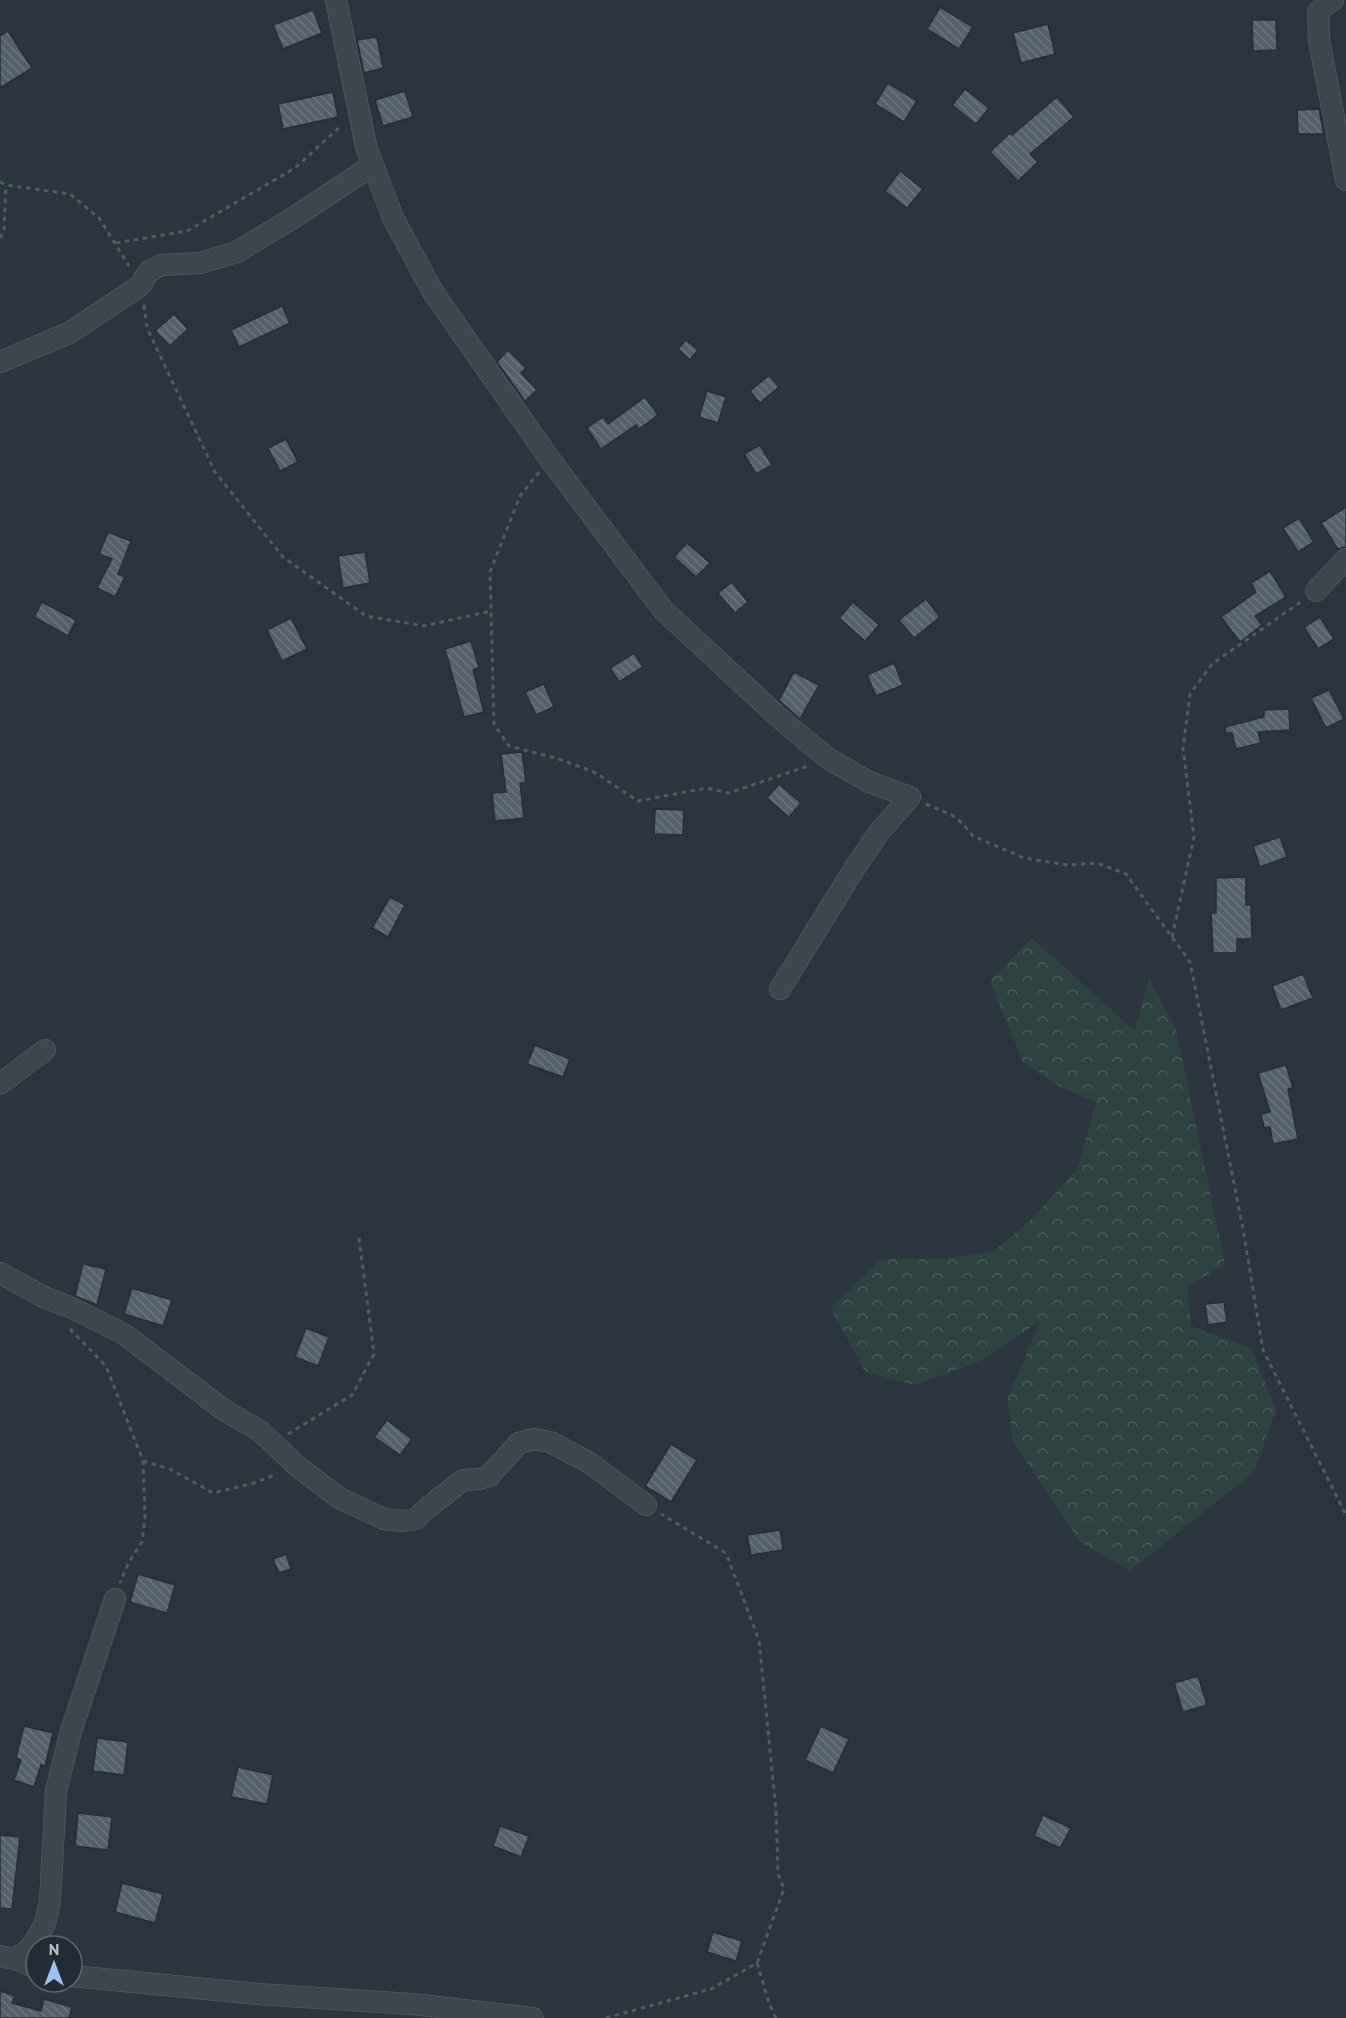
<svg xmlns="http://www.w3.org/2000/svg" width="1346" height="2018" font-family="'PT Sans',sans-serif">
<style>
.forest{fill:url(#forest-crowns)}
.building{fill:url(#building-back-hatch);stroke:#252e38;stroke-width:1.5}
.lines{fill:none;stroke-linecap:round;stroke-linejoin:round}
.minor-casing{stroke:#5c656e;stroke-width:22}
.path{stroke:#4d5f60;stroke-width:3;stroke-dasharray:4.5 4.5;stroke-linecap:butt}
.minor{stroke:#3e4750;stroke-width:21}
</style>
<defs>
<pattern id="forest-crowns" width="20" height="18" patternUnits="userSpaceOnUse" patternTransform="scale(1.5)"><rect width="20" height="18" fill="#2d4342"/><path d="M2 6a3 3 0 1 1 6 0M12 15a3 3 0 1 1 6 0" fill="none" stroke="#4a5c5c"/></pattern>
<pattern id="building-back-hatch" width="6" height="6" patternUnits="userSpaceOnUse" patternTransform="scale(1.5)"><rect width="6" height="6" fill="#54606b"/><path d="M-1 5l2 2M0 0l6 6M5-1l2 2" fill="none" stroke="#6b757f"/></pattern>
</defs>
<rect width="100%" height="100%" fill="#2a3540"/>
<path class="forest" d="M1032,938L1135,1031L1149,979L1176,1029L1225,1264L1187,1287L1191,1326L1251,1348L1276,1410L1254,1472L1130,1571L1080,1542L1013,1441L1007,1400L1040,1321L983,1360L915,1385L865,1372L831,1308L881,1259L947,1258L994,1251L1026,1224L1077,1170L1096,1103L1059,1086L1023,1062L990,981Z"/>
<g class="building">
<path d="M940,7L973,27L959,49L927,29Z"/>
<path d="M313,10L322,33L283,49L273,25Z"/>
<path d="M1252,20H1276L1277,50L1253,51Z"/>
<path d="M1048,24L1055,54L1021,63L1013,33Z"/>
<path d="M8,31L32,68L0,88V36Z"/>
<path d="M377,37L383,68L364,73L357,40Z"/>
<path d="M888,83L917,101L904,122L875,104Z"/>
<path d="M965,89L989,108L976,124L952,105Z"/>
<path d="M405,91L413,117L383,126L375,100Z"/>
<path d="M333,92L338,117L283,129L278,104Z"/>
<path d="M1057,97L1074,117L1030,154L1038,162L1018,181L990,152L1010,133L1012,135Z"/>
<path d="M1319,109L1324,134H1298L1297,110Z"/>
<path d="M900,171L923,189L907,208L885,191Z"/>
<path d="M282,306L290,323L239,347L231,330Z"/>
<path d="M174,314L188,329L170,346L155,331Z"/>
<path d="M686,340L698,350L690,360L678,349Z"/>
<path d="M508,350L526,368L521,373L537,390L525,401L497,362Z"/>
<path d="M769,375L779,387L760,403L750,391Z"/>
<path d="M707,391L726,397L718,423L699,417Z"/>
<path d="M645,397L658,415L639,429L636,425L601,449L587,428L603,417L608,424Z"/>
<path d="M286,439L298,462L280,471L268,448Z"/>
<path d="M760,445L772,465L756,474L744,454Z"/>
<path d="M1346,507V547L1338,549L1321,523Z"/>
<path d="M1299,518L1314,542L1298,552L1283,528Z"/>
<path d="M108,532L131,541L118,574L125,577L115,597L97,588L112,559L99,554Z"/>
<path d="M687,543L710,563L696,577L674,557Z"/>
<path d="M365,552L370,583L343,588L338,556Z"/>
<path d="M1270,571L1286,597L1255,616L1262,625L1240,642L1221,617L1256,592L1251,583Z"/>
<path d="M732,582L748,602L735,613L718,593Z"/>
<path d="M926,599L940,617L914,638L899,620Z"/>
<path d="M42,602L76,620L68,636L34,617Z"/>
<path d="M853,602L879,625L865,641L839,618Z"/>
<path d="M1320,617L1334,639L1318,649L1304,627Z"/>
<path d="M291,618L307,649L282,661L267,630Z"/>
<path d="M471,641L479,668L473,670L484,712L464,717L445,649Z"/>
<path d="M634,653L643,667L619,682L610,668Z"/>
<path d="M894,663L903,685L876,696L867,675Z"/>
<path d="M794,672L819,685L800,719L779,700Z"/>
<path d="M544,684L554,707L536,715L525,692Z"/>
<path d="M1329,690L1344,719L1326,728L1311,698Z"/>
<path d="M1289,709L1290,730L1258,732L1261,743L1236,749L1232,733H1226L1225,727L1264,717V710Z"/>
<path d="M522,752L526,783H520L524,818L495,821L492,793L506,792L501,754Z"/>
<path d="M779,784L801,803L789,817L767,798Z"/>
<path d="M655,809L684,810L683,835L654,834Z"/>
<path d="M1280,837L1287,857L1260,867L1253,846Z"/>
<path d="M1246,877V905H1251L1252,939H1237V953H1213L1211,913H1216V878Z"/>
<path d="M390,897L405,905L388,937L372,928Z"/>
<path d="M1303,974L1313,998L1281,1010L1272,986Z"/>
<path d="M535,1045L570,1059L563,1077L527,1064Z"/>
<path d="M1286,1065L1293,1088L1288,1089L1298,1139L1273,1144L1270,1127L1264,1128L1261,1114L1270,1112L1258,1073Z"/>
<path d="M83,1264L106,1269L97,1305L75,1296Z"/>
<path d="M132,1288L172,1300L163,1326L124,1314Z"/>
<path d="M1224,1302L1227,1322L1208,1325L1205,1304Z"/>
<path d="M306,1328L329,1337L318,1366L295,1357Z"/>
<path d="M387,1420L412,1439L400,1455L374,1437Z"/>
<path d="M671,1444L697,1460L671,1502L645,1486Z"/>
<path d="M780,1530L783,1550L751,1555L747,1535Z"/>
<path d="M286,1554L291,1569L279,1573L273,1559Z"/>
<path d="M138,1574L175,1585L167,1613L130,1602Z"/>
<path d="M1198,1676L1207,1705L1183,1712L1174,1683Z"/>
<path d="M24,1726L53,1733L45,1766L41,1765L34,1787L14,1780L21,1760L16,1758Z"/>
<path d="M821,1726L849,1739L833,1773L805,1760Z"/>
<path d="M97,1738L128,1742L124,1775L93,1771Z"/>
<path d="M238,1767L273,1775L267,1804L231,1797Z"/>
<path d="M78,1813L112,1817L108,1850L75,1846Z"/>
<path d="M1043,1815L1071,1828L1060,1848L1034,1836Z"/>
<path d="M500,1826L529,1836L521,1857L493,1846Z"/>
<path d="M0,1835L20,1837L12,1909L0,1908Z"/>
<path d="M122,1883L163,1894L155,1923L115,1912Z"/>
<path d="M713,1932L742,1941L736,1961L707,1952Z"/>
<path d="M0,1991L15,1996L12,2003L41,2011L44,1999L72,2007L69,2018H0Z"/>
</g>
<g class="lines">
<g class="minor-casing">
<g id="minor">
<path d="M336,0L366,146L393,218L433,292L549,458L664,611L785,723L829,759L869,782L910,797L880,831L856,866L780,989"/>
<path d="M1333,0L1318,12L1319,40L1346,180"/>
<path d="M0,362L69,333L141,285L148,272L161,265L200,263L237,252L293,218L373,165"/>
<path d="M1316,591L1346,559"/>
<path d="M0,1084L45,1050"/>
<path d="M0,1273L44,1297L72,1308L124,1334L224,1410L260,1431L297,1466L339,1498L384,1519L403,1521L416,1519L426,1509L463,1480L479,1479L489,1476L519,1443L534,1439L550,1442L590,1463L646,1505"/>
<path d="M0,1956L15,1959L36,1968"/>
<path d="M15,1959L30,1949L45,1924L50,1901L56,1791L71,1731L115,1599"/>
<path d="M72,1976L257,1994L412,2004L533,2018"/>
</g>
</g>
<g class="path">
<path d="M0,182L6,185L70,194L99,218L129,266"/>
<path d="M0,238L4,231L6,185"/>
<path d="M116,243L187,231L295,168L342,125"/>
<path d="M144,305L147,328L215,472L283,557L366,616L424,626L491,611"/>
<path d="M539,472L520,496L490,572L494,724L509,746L559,759L594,772L638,801L707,788L729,793L808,766"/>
<path d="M926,804L952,815L963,824L973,836L1024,858L1068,865L1097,863L1126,874L1190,962L1243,1229L1263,1350L1346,1515"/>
<path d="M1172,937L1194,837L1183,748L1190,694L1212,664L1302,601"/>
<path d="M70,1329L106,1366L143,1461L145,1518L142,1542L129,1562L120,1583"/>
<path d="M288,1434L352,1395L374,1354L359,1238"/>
<path d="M143,1461L170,1469L213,1493L254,1483L277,1474"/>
<path d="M757,1963L769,2003L776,2018"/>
<path d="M606,2018L711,1989L757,1963L784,1889L778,1874L776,1810L759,1640L726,1553L661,1514"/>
</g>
<use href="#minor" class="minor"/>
</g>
<g transform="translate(54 1964)"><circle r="28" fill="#232c36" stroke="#606871" stroke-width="1.5"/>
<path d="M0-4.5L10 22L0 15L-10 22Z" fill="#9ec2ed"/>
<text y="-9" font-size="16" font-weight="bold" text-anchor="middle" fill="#bbc2ca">N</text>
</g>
</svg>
